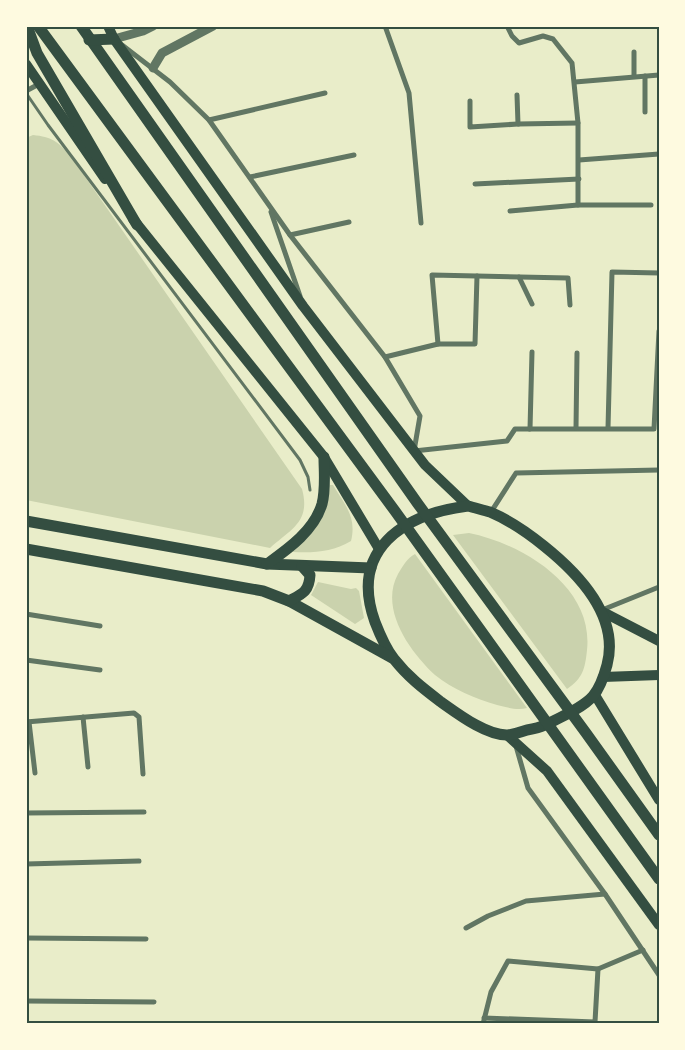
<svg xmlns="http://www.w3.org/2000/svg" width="685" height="1050" font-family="Signika,sans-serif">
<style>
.green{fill:#cad2ad}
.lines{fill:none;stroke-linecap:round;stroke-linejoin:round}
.service{stroke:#617663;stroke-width:3}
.minor{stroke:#617663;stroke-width:5}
.tertiary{stroke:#617663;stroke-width:9}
.secondary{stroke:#344e41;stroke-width:10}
.primary{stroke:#344e41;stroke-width:11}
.trunk{stroke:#344e41;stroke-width:11}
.neatline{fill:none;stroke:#344e41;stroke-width:2}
</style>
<rect width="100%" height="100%" fill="#e9edc9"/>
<g class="green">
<path d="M33,135C52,137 57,141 70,155L302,489C311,522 291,529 270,548L26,500V138Z"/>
<path d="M330,485H333C345,505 357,517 351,541C333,552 314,553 293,552V550C319,530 325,517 330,485Z"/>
<path d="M469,533C523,544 594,587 587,650C585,669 583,678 567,689L453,535Z"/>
<path d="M415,554L527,708C517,711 506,707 497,705C476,699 452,689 435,675C410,652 379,609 398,574C403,566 407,558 415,554Z"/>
<path d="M318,582L351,589L356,588L359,591L364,618L355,624L311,595Z"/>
</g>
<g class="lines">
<path class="service" d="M26,93L48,125L300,460L308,477L310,490"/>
<g class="minor">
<path d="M385,26L409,93L421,223"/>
<path d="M507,26L512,36L519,43L543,36L553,39L572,63L578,123V205"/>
<path d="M122,45L170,82L209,120L290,235L385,357L420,416L414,451L507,441L515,429H654L659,331"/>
<path d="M634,52V76"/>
<path d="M645,76V112"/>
<path d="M575,82L659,75"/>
<path d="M26,91L39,84"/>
<path d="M517,95L518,124"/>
<path d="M470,101V127L518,124L578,123"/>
<path d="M209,120L325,93"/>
<path d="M579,160L659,154"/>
<path d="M250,177L354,155"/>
<path d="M475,184L579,179"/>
<path d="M510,211L578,205H651"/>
<path d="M271,212L300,296"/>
<path d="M290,235L349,222"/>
<path d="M519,277L532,304"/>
<path d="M438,344L432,275L568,278L570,305"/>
<path d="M385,357L438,344H475L477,276"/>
<path d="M576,428L577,353"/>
<path d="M608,428L612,272L659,273"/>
<path d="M530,429L532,352"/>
<path d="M491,512L516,473L659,470"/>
<path d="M602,610L659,587"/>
<path d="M26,614L100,626"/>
<path d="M26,660L100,670"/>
<path d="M83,717L88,767"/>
<path d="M26,722L134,713L139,717L143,774"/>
<path d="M29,722L35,773"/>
<path d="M516,746L528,788L605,894L659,975"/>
<path d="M26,813L144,812"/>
<path d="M26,864L139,861"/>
<path d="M466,928L488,916L526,901L605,894"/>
<path d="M26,938L146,939"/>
<path d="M26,1001L154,1002"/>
<path d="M484,1018L595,1022L598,969"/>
<path d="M483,1024L491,992L508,961L598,969L643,950"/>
</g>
<g class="tertiary">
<path d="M114,39L143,31L153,26"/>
<path d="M153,68L162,53L213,26"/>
</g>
<g class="secondary">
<path d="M108,26L114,39L303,306L425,465L468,506"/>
<path d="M26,64L105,179"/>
<path d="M133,219L324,457L379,549"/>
<path d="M601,611L659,641"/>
<path d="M603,677L659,675"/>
<path d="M595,695L659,800"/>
<path d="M507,735L547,771L659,925"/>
</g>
<g class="primary">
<path d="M468,506C475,508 483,510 490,512C509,520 528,533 544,546C579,574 620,616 607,665C604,676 600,688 593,696C583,708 559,718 545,725C539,728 533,729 527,730C521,732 514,734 508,735C487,736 458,714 441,702C424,689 408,677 394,659C386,649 380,635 375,622C349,550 403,514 468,506Z"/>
<path d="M26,521L267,564L371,568"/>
<path d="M26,549L263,591L289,601L392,658"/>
<path d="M267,564C288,549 314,531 322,504C326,489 324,472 324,457"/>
<path d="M289,601C302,594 309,592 310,575L302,566"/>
</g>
<g class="trunk">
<path d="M27,26L37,53L137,225"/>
<path d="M38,26L395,511L659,879"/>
<path d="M81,26L418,504L586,733L659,835"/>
<path d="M89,40L114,39"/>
</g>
</g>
<rect width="685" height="1050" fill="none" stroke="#fefae0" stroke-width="55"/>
<rect x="28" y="28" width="630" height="994" class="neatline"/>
</svg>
